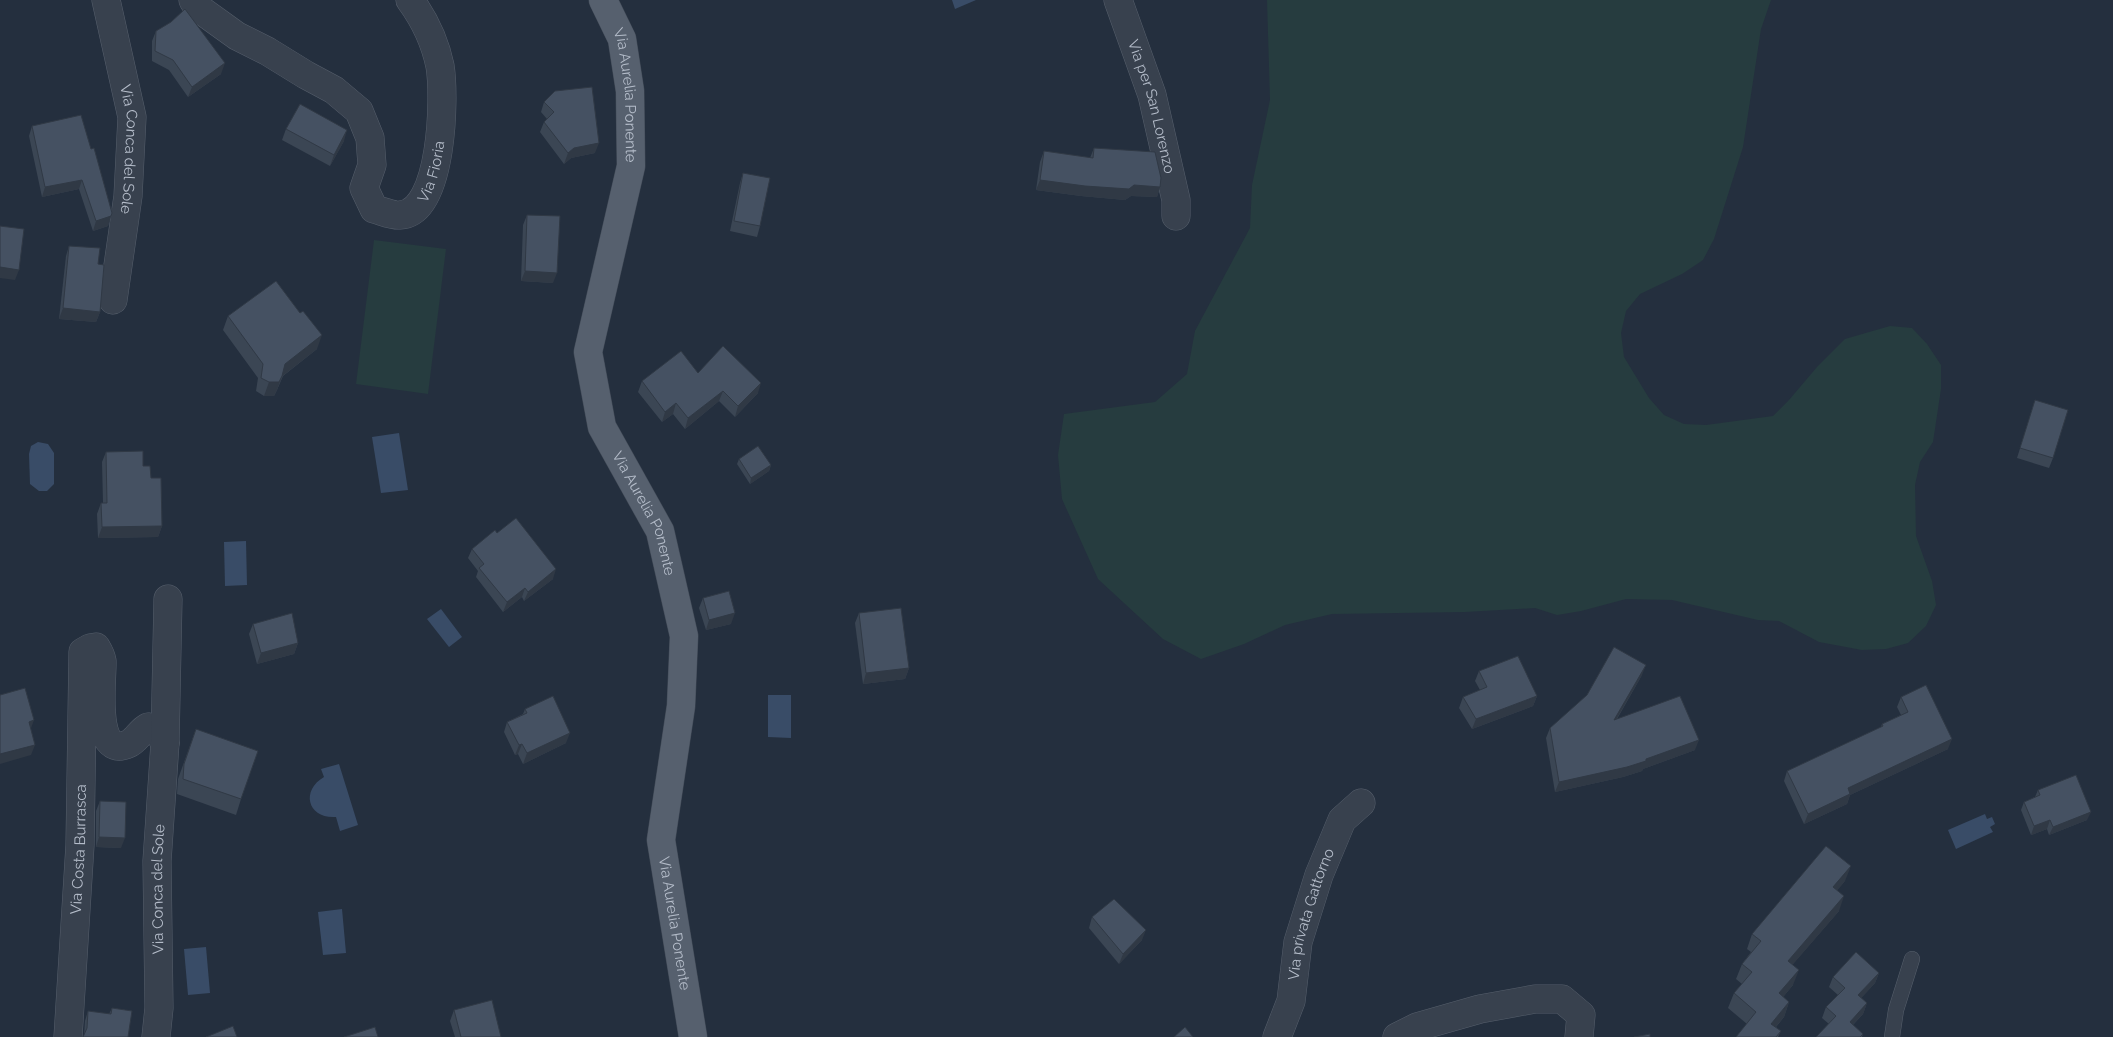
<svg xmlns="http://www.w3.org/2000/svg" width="2113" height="1037" font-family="Raleway,sans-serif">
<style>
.green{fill:#263c3f}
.water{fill:#394c67}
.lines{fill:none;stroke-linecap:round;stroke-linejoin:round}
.service-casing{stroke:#565f6c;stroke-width:16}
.minor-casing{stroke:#565f6c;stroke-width:29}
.primary-casing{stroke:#414a57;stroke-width:29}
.service{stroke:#38414e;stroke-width:15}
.minor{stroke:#38414e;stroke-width:28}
.primary{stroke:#56606e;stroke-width:28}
.wall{fill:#3b4654}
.shaded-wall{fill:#303945}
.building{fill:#455162;stroke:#303945}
.labels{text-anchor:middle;stroke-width:5;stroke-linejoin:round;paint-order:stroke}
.street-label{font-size:15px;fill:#b4bcc9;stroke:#1d2633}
</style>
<rect width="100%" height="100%" fill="#242f3e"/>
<g class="green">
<path d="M1267,0H1771L1761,29L1743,147L1714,239L1703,260L1682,274L1640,294L1626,311L1621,333L1624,357L1649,398L1664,415L1684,424L1706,425L1773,416L1789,400L1817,367L1845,339L1890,326L1912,328L1927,344L1941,365V389L1933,442L1920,462L1915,485L1916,536L1932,581L1936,605L1926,626L1908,643L1886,649L1862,650L1819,642L1779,621L1758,620L1672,600L1626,599L1581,611L1557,615L1535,608L1465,612L1332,614L1285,625L1244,644L1201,659L1163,639L1098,579L1062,499L1058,455L1064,414L1155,402L1187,374L1195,331L1250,228L1252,185L1270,100Z"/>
<path d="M374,240L446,249L428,394L356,384Z"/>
</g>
<g class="water">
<path d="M952,0H976L955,9Z"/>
<path d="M399,433L408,490L381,493L372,437Z"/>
<path d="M38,442L48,444L54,453V484L47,491H39L30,484L29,454L31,446Z"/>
<path d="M246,541L247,585L225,586L224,542Z"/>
<path d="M441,609L462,637L449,647L427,619Z"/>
<path d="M768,695H791V738L768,737Z"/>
<path d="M339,764L358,825L340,831L336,817C308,819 300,791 324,777L321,769Z"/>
<path d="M1985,814L1987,819L1992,817L1995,824L1990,827L1993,832L1956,849L1948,830Z"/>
<path d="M342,909L346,953L323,955L318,912Z"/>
<path d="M206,947L210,993L188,995L184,949Z"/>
</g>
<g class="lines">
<g class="service-casing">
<path id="service" d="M1892,1037L1896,1010L1912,959"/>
</g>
<g class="minor-casing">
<g id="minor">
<path id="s1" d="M106,0L132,117L128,196L113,300"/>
<path id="s2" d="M193,0L198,8L237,36L267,51L306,75L334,90L359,111L370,138L372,165L364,188L374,209C382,211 393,216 400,215C443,213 445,96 440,66C435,42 424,19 410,0"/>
<path id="s3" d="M1118,0L1152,95L1176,200V216"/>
<path id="s4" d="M68,1037L80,845L83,652L90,648L96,647C99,652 101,655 102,661C103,677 91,760 128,744C136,741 140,731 148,727C157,728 161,736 165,743"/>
<path id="s5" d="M156,1037L159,1008L157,861L165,743L168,599"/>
<path id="s6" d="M1277,1037L1291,1001L1298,942L1319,875L1342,820L1361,803"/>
<path d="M1397,1037L1417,1027L1480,1009L1535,999H1562L1581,1015L1579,1037"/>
</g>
</g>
<g class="primary-casing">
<g id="primary">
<path id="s7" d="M603,0L622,39L630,91L631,166L588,352L602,427L660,531L684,636L681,706L661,840L693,1037"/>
</g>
</g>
<use href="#service" class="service"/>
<use href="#minor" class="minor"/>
<use href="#primary" class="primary"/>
</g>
<g class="wall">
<path d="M156,31L221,74L188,97L169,70L152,61V41Z"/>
<path d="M544,102L595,153L571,158L564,164L540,132L544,122L547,119L541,112Z"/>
<path d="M32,126L91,149L111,216L108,226L93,231L79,189L42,197L29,136Z"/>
<path d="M286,129L344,141L330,166L282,140Z"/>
<path d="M1094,148L1160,187L1157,197L1131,196L1125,200L1081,196L1036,190L1040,162L1044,151L1090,158Z"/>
<path d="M743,173L760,226L757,237L730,231L740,183Z"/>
<path d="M527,215L553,283L521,281L523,225Z"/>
<path d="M69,246L98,264L100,312L96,322L59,319L66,256Z"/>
<path d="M228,316L317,349L283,376L277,390L274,396H264L256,391L258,378L223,330Z"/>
<path d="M698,373L758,393L735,417L719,401L685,429L673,414L662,422L638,392L642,381Z"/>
<path d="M2035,400L2053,458L2049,468L2017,458Z"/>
<path d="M106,452L143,466L151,478L162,526L158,537L98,538L97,514L101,503H103L102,462Z"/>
<path d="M739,459L771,465L769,471L750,484L737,464Z"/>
<path d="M497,533L553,579L524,601L522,597L503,612L476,577L478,571L468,558L472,549Z"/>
<path d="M703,598L731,624L706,630L699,608Z"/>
<path d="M859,613L909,668L905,679L863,684L855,623Z"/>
<path d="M253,624L298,643L294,654L257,664L249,634Z"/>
<path d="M1479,671L1537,696L1533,706L1472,729L1459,708L1463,697L1480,690L1475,681Z"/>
<path d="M1642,675L1617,719L1695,750L1643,769L1642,771L1623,777L1555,792L1546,738L1550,728Z"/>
<path d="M1901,697L1948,749L1850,795L1847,804L1804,824L1784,781L1787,771L1881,727L1882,724L1901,715L1897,707Z"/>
<path d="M525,709L566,743L523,764L518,754L515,755L504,732L507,722L523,714Z"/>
<path d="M196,729L241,799L236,815L177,794L178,779Z"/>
<path d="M2038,790L2087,820L2049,835L2047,829L2031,835L2021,810L2024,802L2035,797Z"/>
<path d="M100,801L121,848L96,847V811Z"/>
<path d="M1845,881L1837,890L1839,911L1792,965L1793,985L1783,997L1789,1002L1784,1017L1776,1027L1781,1031L1778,1037H1736L1747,1024L1728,1008L1734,993L1742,984L1736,979L1742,964L1751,952L1747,949L1752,934Z"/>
<path d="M1092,917L1142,940L1119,964L1089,928Z"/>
<path d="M1879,973L1875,983L1861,998L1867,1003L1863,1014L1853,1025L1863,1034L1862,1037H1816L1829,1024L1822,1018L1826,1007L1838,995L1829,987L1833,977Z"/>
<path d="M112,1008L132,1011L84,1035L85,1021L88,1011L109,1014Z"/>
<path d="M454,1010L501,1037H455L450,1021Z"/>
</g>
<g class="shaded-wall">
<path d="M225,63L221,74L188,97L192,87Z"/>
<path d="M347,130L344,141L330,166L334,155Z"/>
<path d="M599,143L595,153L571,158L564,164L568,153L574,148Z"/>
<path d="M82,180L79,189L42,197L45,187Z"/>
<path d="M1040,180L1134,185L1160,187L1157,197L1131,196L1125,200L1081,196L1036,190Z"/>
<path d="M111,216L108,226L93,231L96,221Z"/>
<path d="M0,267L19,270L15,280L0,278Z"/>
<path d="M525,271L557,273L553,283L521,281Z"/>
<path d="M63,308L100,312L96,322L59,319Z"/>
<path d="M322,335L317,349L280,378L285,364Z"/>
<path d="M282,376L277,390L274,396H264L269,382Z"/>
<path d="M761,383L758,393L735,417L738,406Z"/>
<path d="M723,391L719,401L685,429L688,418Z"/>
<path d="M676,403L673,414L662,422L665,412Z"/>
<path d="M771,465L769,471L750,484L751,478Z"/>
<path d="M162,526L158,537L98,538L102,527Z"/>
<path d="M556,569L553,579L524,601L528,592Z"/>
<path d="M525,588L522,597L503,612L507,602Z"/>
<path d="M735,613L731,624L706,630L709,620Z"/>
<path d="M298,643L294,654L257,664L261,653Z"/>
<path d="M1646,665L1642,675L1610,730L1614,720Z"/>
<path d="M909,668L905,679L863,684L866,673Z"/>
<path d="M1537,696L1533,706L1472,729L1476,719Z"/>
<path d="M34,720L30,731L29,722Z"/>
<path d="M570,733L566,743L523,764L527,753Z"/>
<path d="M1952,739L1948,749L1850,795L1847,804L1804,824L1808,814L1848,788Z"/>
<path d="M1699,740L1695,750L1643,769L1642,771L1623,777L1555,792L1559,782L1646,759Z"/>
<path d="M522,744L518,754L515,755L519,745Z"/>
<path d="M35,745L31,755L0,764V754Z"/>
<path d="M2091,812L2087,820L2049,835L2053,827Z"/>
<path d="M2050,820L2047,829L2031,835L2034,826Z"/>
<path d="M99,837L125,838L121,848L96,847Z"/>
<path d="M1851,866L1845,881L1828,902L1833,887Z"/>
<path d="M1844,896L1839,911L1782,977L1788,961Z"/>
<path d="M1146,930L1142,940L1119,964L1123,954Z"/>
<path d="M1799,970L1793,985L1774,1008L1779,993Z"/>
<path d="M1879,973L1875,983L1855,1005L1858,995Z"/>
<path d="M1789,1002L1784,1017L1767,1037L1771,1024Z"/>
<path d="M1867,1003L1863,1014L1846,1032L1850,1022Z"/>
</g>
<g class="building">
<path d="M185,9L225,63L192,87L173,60L155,51L156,31L171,22Z"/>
<path d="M592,87L599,143L574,148L568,153L544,122L554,112L544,102L555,91Z"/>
<path d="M300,104L347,130L334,155L286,129Z"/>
<path d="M81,115L91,149L94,148L112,213L111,216L96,221L82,180L45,187L32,126Z"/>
<path d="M1094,148L1155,152L1161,178L1160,187L1134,185L1129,189L1085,186L1040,180L1044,151L1093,158Z"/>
<path d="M743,173L770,178L760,226L734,221Z"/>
<path d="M527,215L560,216L557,273L525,271Z"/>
<path d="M0,226L24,229L19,270L0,267Z"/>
<path d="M69,246L100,248L98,264L104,265L100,312L63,308Z"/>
<path d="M276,281L300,313L303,311L322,335L285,364L282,376L279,382H269L261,378L263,364L228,316Z"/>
<path d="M723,346L761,383L738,406L723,391L688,418L676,403L665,412L642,381L681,351L698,373Z"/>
<path d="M2035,400L2068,410L2053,458L2020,448Z"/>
<path d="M758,446L771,465L751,478L739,459Z"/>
<path d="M143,451V466H150L151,478H161L162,526L102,527L101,503H107L106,452Z"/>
<path d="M516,518L556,569L528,592L525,588L507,602L479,568L484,564L472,549L495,530L497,533Z"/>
<path d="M729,591L735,613L709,620L703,598Z"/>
<path d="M901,608L909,668L866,673L859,613Z"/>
<path d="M292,613L298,643L261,653L253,624Z"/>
<path d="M1614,647L1646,665L1614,720L1680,696L1699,740L1646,759V761L1627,767L1559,782L1550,728L1587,695Z"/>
<path d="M1518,656L1537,696L1476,719L1463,697L1487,687L1479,671Z"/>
<path d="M1926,685L1952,739L1848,788L1850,794L1808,814L1787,771L1883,726L1882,724L1908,712L1901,697Z"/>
<path d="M25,688L34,720L29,722L35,745L0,754V695Z"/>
<path d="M553,696L570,733L527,753L522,744L519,745L507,722L527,713L525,709Z"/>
<path d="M196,729L258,751L241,799L183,779L184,764Z"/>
<path d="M2076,775L2091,812L2053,827L2050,820L2034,826L2024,802L2040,795L2038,790Z"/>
<path d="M100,801L126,802L125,838L99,837Z"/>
<path d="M1826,846L1851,866L1833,887L1844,896L1788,961L1799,970L1779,993L1789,1002L1771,1024L1781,1031L1776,1037H1736L1756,1012L1734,993L1752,972L1742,964L1761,941L1752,934Z"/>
<path d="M1114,899L1146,930L1123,954L1092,917Z"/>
<path d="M1856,952L1879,973L1858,995L1867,1003L1850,1022L1863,1034L1860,1037H1816L1836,1016L1826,1007L1845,988L1833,977Z"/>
<path d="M492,1000L501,1037H461L454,1010Z"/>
<path d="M112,1008L132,1011L128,1037H83L87,1028L88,1011L111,1014Z"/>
<path d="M233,1026L237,1037H206Z"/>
<path d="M375,1027L378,1037H344Z"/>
<path d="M1185,1027L1193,1037H1174Z"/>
<path d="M1650,1034V1037H1634Z"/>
</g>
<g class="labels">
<g class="street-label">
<text dy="5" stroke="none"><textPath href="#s7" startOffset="100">Via Aurelia Ponente</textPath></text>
<text dy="5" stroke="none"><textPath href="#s3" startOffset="112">Via per San Lorenzo</textPath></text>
<text dy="5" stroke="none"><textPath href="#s1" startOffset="152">Via Conca del Sole</textPath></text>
<text dy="5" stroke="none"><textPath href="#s2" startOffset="390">Via Fioria</textPath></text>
<text dy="5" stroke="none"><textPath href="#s7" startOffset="535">Via Aurelia Ponente</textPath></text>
<text dy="5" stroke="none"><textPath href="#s4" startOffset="188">Via Costa Burrasca</textPath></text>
<text dy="5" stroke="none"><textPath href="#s5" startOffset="148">Via Conca del Sole</textPath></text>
<text dy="5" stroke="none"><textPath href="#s6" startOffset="128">Via privata Gattorno</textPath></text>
<text dy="5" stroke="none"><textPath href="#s7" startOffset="955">Via Aurelia Ponente</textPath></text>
</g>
</g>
</svg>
